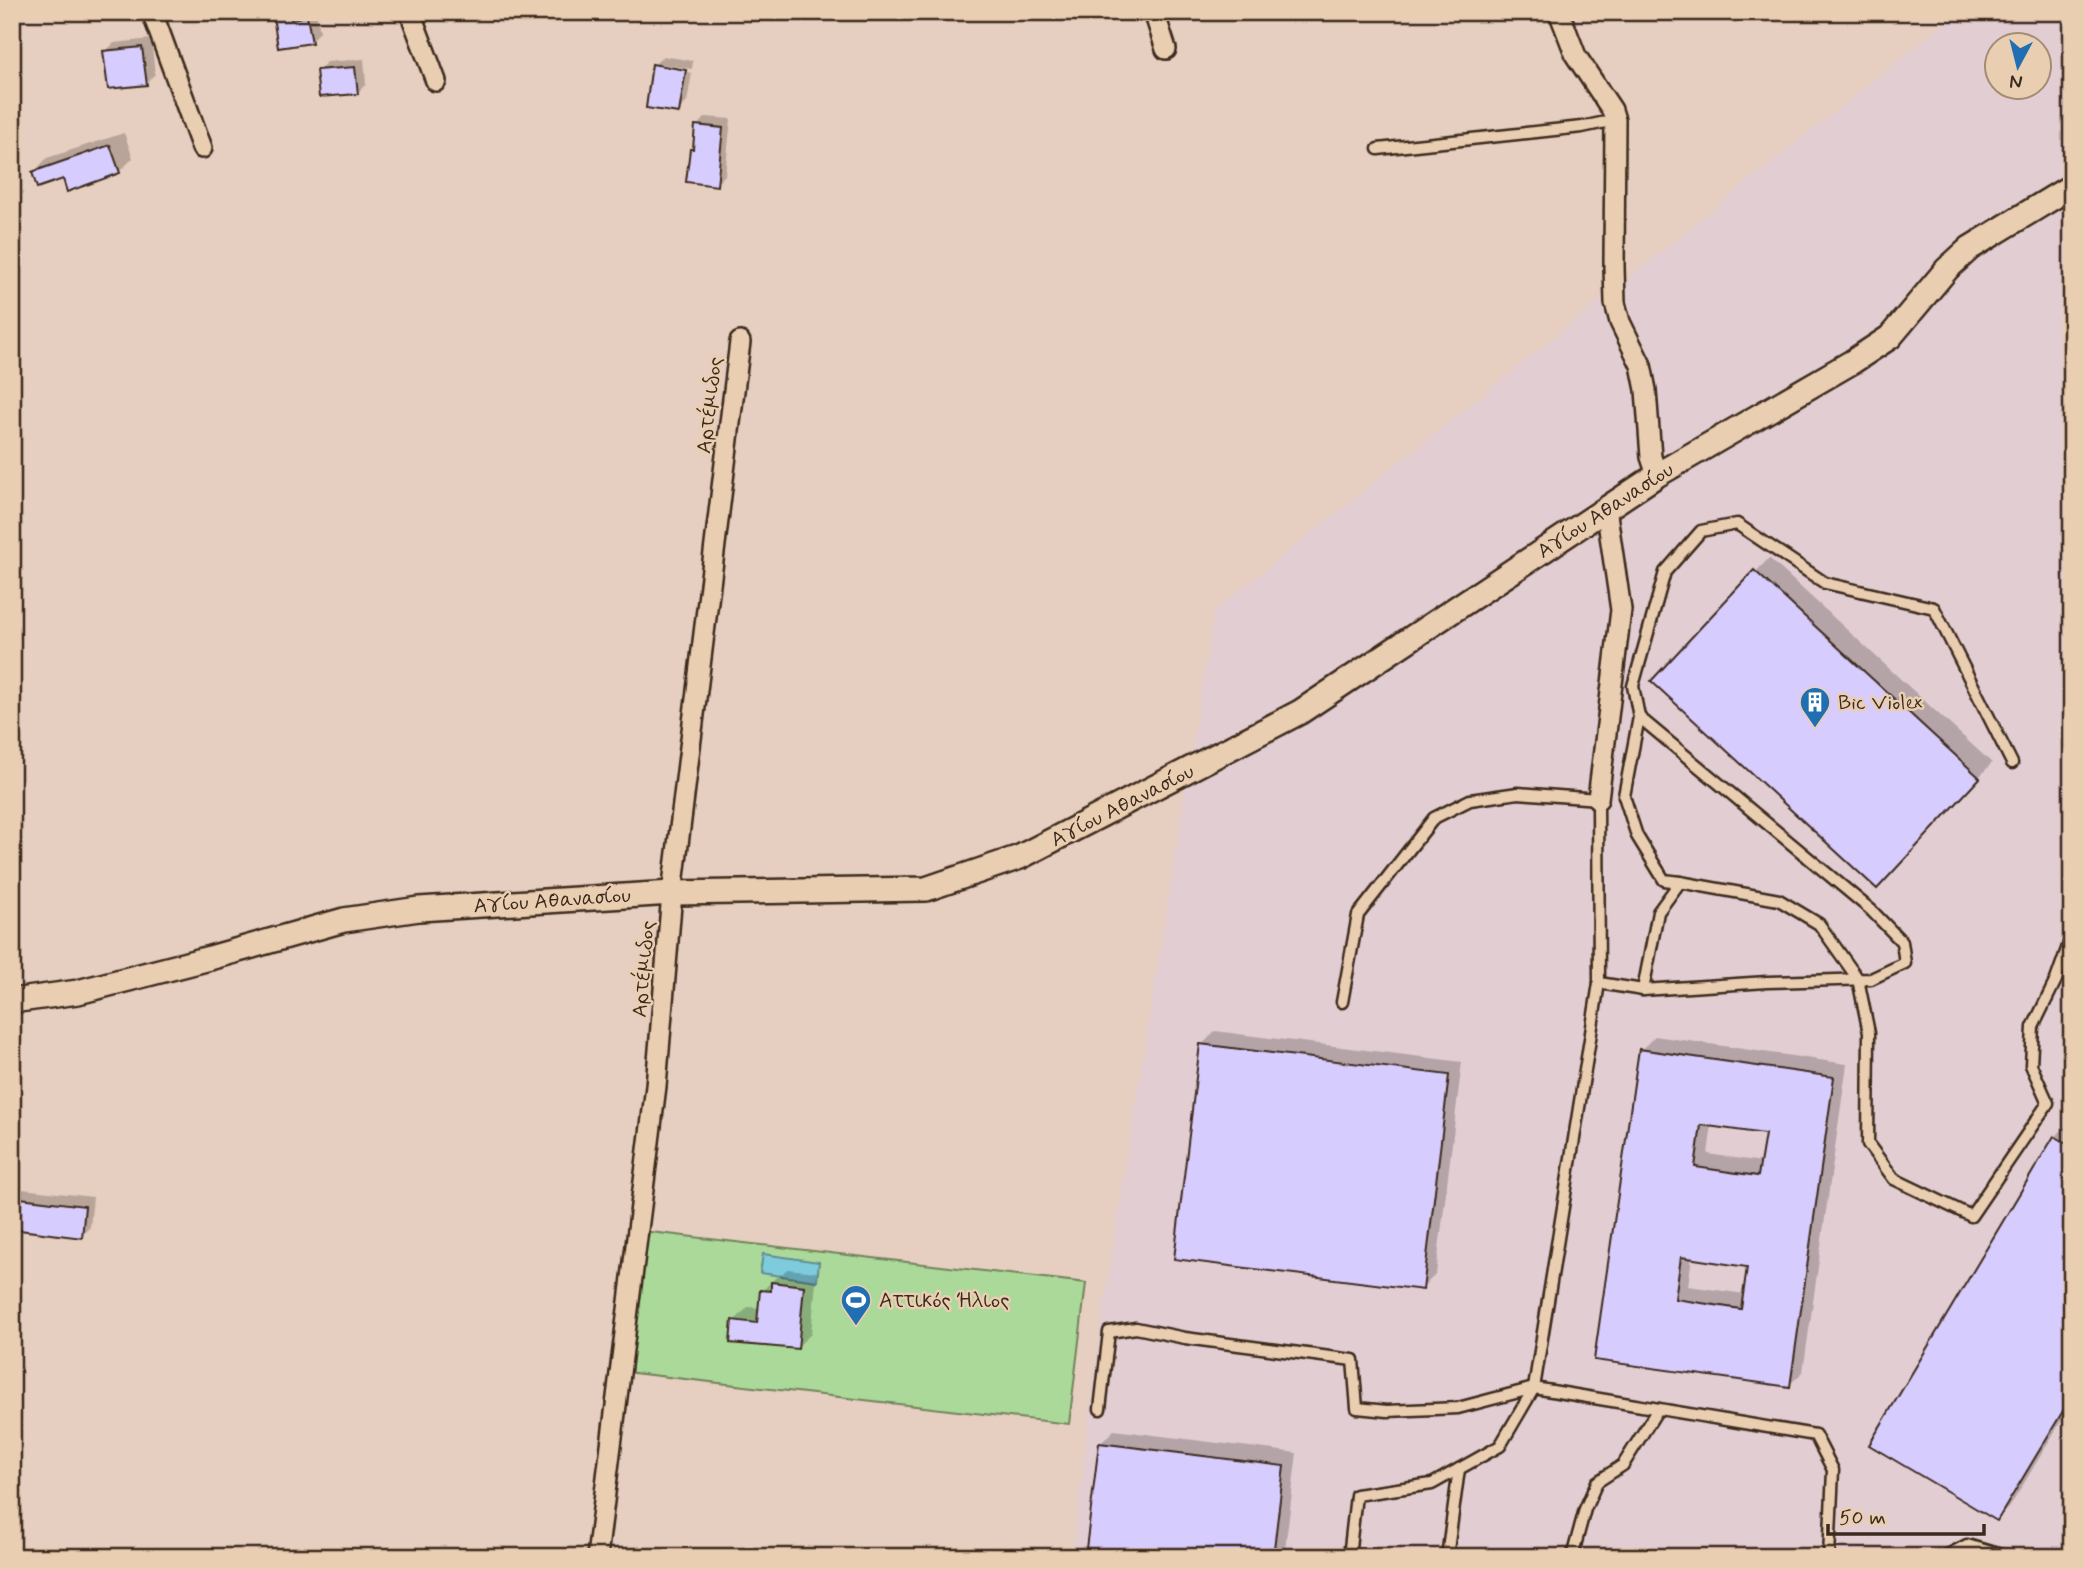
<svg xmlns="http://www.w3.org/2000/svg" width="2084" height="1569" font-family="Mynerve,sans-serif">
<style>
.built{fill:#e2cdd3;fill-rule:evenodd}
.green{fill:#aad999;stroke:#72825c;stroke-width:2}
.water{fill:#7ecbdc;stroke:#638b90;stroke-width:2}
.shadow{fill:#0003;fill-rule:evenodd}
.building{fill:#d7ccfe;stroke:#3b2a1e;stroke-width:2;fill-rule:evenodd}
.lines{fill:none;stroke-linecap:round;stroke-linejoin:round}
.service-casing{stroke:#3b2a1e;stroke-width:15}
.minor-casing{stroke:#3b2a1e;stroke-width:24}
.tertiary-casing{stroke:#3b2a1e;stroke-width:28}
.service{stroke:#eaceb1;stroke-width:10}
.minor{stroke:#eaceb1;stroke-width:19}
.tertiary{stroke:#eaceb1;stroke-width:23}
.labels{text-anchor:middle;stroke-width:5;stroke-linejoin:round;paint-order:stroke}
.street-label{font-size:21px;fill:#3b2a1e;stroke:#eaceb1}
.poi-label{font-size:21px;fill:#3b2a1e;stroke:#eaceb1;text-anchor:start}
</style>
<rect width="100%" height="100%" fill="#e6cec0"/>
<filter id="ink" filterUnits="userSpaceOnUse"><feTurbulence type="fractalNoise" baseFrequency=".0143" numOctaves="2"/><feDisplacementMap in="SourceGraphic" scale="14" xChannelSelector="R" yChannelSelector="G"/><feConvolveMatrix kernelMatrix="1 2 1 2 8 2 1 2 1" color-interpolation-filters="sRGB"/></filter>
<g filter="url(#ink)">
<path class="built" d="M1959,12H2072V1557H1072L1103,1310L1214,611ZM1996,46H2038V88H1996Z"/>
<path class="green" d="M642,1231L1086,1283L1069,1424L626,1372Z"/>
<path class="water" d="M763,1254L819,1262L817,1281L760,1273Z"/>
<g class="shadow">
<path d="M280,12H316L320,32L311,41L275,17Z"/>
<path d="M151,39L155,74L146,83L105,52L114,43Z"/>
<path d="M663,56L693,61L692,69L659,64V67L692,73L687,102L678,111L654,65Z"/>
<path d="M364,59L366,84L357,93L318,71L327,62Z"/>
<path d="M706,117L731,119L725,175L716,184L692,150L695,147L697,126Z"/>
<path d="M124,133L133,158L119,172L64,177L34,172L47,158Z"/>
<path d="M1769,558L1992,763L1890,873L1653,681Z"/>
<path d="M1215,1031L1462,1062L1436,1274L1422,1288L1202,1045Z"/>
<path d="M1655,1036L1847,1064L1803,1372L1789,1385L1596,1358L1641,1050ZM1712,1124L1767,1132L1762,1162L1708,1154ZM1692,1257L1749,1265L1745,1294L1688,1286Z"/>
<path d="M2069,1123L2072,1125V1403L2011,1505L1997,1519L2055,1137Z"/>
<path d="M22,1189L93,1197L90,1227L81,1236L13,1197Z"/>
<path d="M787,1269L817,1272L811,1334L797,1347L734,1321L748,1307L760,1308L762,1291L776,1277H779Z"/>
<path d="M1114,1430L1297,1453L1284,1557H1087L1100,1444Z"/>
</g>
<g class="building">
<path d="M290,14L291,19L307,16L312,43L278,48L273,16Z"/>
<path d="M142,47L147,85L108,89L103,51Z"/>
<path d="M652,64L686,70L679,113L646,108Z"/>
<path d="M355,67L358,94L319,97L316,70Z"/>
<path d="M695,125L723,128L717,186L686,182L690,149H693Z"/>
<path d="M110,145L120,173L67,192L63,179L37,188L32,172Z"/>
<path d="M1754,570L1980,778L1877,889L1651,681Z"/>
<path d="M1200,1044L1449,1075L1423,1290L1174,1259Z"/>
<path d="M1639,1049L1834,1077L1790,1387L1594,1360ZM1701,1125L1765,1134L1758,1176L1695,1167ZM1681,1257L1747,1267L1741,1309L1675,1299Z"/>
<path d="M2054,1136L2072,1146V1396L1997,1521L1869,1445Z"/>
<path d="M12,1197L85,1206L82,1238L12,1229Z"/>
<path d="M771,1282L804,1286L798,1349L730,1343L732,1320L757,1323L760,1290L771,1291Z"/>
<path d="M1099,1443L1284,1466L1273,1557H1085Z"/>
</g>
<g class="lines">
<g class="service-casing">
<g id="service">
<path d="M1378,149L1582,127L1615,120"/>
<path d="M1639,717L1624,796L1637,836L1664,880L1680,882"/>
<path d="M1599,983L1643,990L1767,982L1871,979L1905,963L1902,942L1871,910L1639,717L1633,686L1665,572L1701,531L1737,524L1825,583L1934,608L2012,763"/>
<path d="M1643,990L1658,912L1680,882L1779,900L1819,924L1858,979L1869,1033L1868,1144L1894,1179L1971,1216L2048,1103L2031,1065L2033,1027L2056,980L2072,935"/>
<path d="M1342,1002L1358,915L1434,818L1470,800L1518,793L1598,799L1599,983L1534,1388L1500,1446L1432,1484L1356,1495L1349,1557"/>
<path d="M1100,1409L1109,1332L1136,1328L1185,1338L1353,1360L1357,1408L1387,1411L1458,1408L1534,1388L1815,1435L1833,1470L1829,1557"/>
<path d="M1447,1557L1459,1469"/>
<path d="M1572,1557L1585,1509L1597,1482L1623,1465L1658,1409"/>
<path d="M1944,1557L1967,1545L2008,1557"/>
</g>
</g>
<g class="minor-casing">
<g id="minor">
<path d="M152,12L202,148"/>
<path d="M410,12L436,81"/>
<path d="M1154,12L1166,49"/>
<path d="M1559,12L1576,56L1612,110L1615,120L1614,267L1615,303L1620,322L1641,365L1646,390L1651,457L1657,475"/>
<path d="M1598,799L1621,610L1606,508"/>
<path d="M597,1557L656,1086L672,893L740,342"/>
</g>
</g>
<g class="tertiary-casing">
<path id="tertiary" d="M12,1001L78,992L210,958L344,920L419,909L672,893L926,889L1020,857L1300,712L1657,475L1852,362L1890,337L1947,269L1970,248L2072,186"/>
</g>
<use href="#service" class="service"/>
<use href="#minor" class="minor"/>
<use href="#tertiary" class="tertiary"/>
</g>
</g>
<defs>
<g id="building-pin" transform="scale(1.575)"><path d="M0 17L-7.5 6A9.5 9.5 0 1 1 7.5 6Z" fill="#1f6fb2" stroke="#eaceb1"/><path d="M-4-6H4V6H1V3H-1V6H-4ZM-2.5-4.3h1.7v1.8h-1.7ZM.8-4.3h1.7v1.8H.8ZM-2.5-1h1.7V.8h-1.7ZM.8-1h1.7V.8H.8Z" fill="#fff"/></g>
<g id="stadium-pin" transform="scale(1.575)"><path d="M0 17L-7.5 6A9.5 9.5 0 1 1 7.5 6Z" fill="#1f6fb2" stroke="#eaceb1"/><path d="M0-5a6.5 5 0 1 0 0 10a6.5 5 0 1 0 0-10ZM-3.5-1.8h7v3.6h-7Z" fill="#fff"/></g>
</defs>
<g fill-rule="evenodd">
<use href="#building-pin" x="1815" y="702"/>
<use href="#stadium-pin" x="856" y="1300"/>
</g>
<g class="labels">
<g class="street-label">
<text transform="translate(709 405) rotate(-83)" y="7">Αρτέμιδος</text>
<text transform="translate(1605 510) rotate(-33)" y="7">Αγίου Αθανασίου</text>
<text transform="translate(1122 805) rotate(-27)" y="7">Αγίου Αθανασίου</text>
<text transform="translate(552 900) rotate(-4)" y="7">Αγίου Αθανασίου</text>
<text transform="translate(643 969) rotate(-85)" y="7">Αρτέμιδος</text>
</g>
<g class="poi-label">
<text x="1838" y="709">Bic Violex</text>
<text x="879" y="1307">Αττικός Ήλιος</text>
</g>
</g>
<rect width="2084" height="1569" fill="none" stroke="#eaceb1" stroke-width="42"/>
<rect x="21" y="21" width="2042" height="1527" fill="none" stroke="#3b2a1e" stroke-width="2.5" filter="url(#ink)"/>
<g transform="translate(2018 66) rotate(187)"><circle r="33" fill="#eaceb1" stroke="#a48c76" stroke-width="2"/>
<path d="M0-5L12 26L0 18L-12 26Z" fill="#1f6fb2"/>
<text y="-10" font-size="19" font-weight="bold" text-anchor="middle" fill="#3b2a1e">N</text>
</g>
<path d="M1828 1524v10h156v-10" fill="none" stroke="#3b2a1e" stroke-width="3.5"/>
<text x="1839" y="1524" font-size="21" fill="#3b2a1e" stroke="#eaceb1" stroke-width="5" paint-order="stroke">50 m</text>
</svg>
